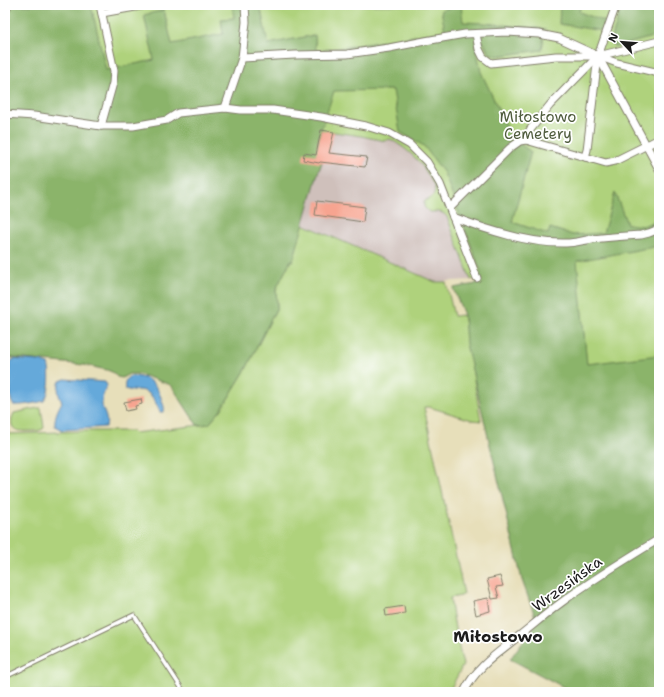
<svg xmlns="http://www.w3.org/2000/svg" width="664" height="697" font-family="'Shantell Sans',sans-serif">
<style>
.industrial{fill:#cfc0bb}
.green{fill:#afd27b;stroke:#66774c}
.forest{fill:#8bb46b;stroke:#546844}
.water{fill:#65a9da;stroke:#40627b}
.building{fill:#f7a490}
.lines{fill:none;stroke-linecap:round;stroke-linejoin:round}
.lane-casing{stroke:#827e6b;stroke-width:5.5}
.street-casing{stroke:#827e6b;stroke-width:9}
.lane{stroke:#fff;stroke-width:3.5}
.street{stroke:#fff;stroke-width:7}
.labels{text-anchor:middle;stroke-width:3.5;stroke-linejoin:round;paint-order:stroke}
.park-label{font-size:15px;fill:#4f5c3d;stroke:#fff}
.street-label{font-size:15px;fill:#1c1c1c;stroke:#fff}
.neighbourhood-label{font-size:16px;font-weight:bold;fill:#1c1c1c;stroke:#fff}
</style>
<rect width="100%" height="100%" fill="#fff"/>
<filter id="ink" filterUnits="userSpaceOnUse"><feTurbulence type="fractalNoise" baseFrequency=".025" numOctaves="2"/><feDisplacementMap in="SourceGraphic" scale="8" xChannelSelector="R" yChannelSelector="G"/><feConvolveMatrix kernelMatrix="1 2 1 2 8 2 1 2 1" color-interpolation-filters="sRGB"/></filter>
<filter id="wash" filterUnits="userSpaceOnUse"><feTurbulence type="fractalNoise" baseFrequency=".012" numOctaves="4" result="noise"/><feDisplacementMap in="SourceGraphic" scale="16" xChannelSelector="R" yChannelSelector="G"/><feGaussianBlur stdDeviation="0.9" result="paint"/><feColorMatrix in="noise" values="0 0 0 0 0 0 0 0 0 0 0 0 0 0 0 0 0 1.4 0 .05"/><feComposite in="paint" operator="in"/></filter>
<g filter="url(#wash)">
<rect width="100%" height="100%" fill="#e7dfba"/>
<path class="industrial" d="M321,130L334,132L390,139L399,144L415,157L427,172L435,187V190L433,195L424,201L435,212H439L443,213L447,217L471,280L435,282L303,224L318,173L322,162Z"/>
<g class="green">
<path d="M5,5H659V370L599,380L490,273L471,280L447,217C442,210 436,212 429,212L424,207V201C428,199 432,198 434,194C436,189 434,186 432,182C423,163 408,149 390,139L385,141L361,136L321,130L322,162L318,173L303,224L435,282H446L454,316L463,315L481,421L472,420L429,407H424L464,594L461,596L450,598L456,634L463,665L449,692H5V357H7L8,434L86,431H132L134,433L209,424L221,410L246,369L277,307L276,289L291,260L293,261Z"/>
<path d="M38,408H41L44,427L43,429C39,431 35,431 30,431C16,432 7,429 14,413Z"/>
</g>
<g class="forest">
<path d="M5,5H91L106,70L154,60L144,15L164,10L172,44L223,34L221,19L234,18L232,5H260L268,44L315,35L316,51L335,49L445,31L441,10L460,5H461L463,22L484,23L545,29L542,50L497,56L489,53L484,43L475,42L481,72L512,138L531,152L512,222L548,234L550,228L573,235L603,233L615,193L627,224L643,226L659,219V245L654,247L577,261L587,364L659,355V692H573L510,659L537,622L522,580L466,344L464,315L453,288L476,284L481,272L444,173L424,146L400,132L393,90L334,91L321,130L318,146L322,162L318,173L293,261L291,260L276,289L277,307L246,369L221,410L209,424L197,425L171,385L139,374H129L122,378L117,377L112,372L107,370L84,365L5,357Z"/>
<path d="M560,5H581L579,12L606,22L603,31L559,24Z"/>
<path d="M622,5H659V35L617,47L613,45L611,41Z"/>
</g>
<g class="water">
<path d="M14,359C25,361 39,359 48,364C51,372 50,394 44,401C36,403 20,406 13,405L11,400L9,365L11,361Z"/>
<path d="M131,376C150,377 156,383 162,400C163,404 165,407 164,412H160C155,402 152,390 138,390C133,390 129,391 125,389C124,383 125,378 131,376Z"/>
<path d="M65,379L105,382L107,385C106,390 102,395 102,401C101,411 109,416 106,427L62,430L55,426C54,417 58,409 62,402C58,395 57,388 60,381Z"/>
</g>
<g id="blocks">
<g class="building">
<path d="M321,130L334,132L329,153L367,157L365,167L320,162L319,163L303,160L304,153L316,155Z"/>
<path d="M317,201L365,207L363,222L315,215Z"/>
<path d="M141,399L142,404L135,406L136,409L126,411L124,402Z"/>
<path d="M500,576L503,586L496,587L499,598L492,599L487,579Z"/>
<path d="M488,598L490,611L476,615L473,601Z"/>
<path d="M404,606L405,613L386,616L385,609Z"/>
</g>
</g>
</g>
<g filter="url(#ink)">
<use href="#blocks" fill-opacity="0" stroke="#827e6b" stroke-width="1"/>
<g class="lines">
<g class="lane-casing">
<path id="lane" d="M5,677L134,615L184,692"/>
</g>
<g class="street-casing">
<g id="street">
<path d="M100,5L114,71L113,83L101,126"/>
<path d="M5,11L8,5"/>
<path d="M102,13L146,5"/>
<path d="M476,34L479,49L483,57L491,63L556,56H598L659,41"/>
<path d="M598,56L659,169"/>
<path d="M242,58L246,22L245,5"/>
<path d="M225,108L242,58L295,55L347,54L389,48L425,41L465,34L507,32L539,34L559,38L598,56L617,63L659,73"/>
<path d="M5,114L34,116L101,126H133L167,120L178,113L225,108L241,110H273L321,117L366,126L389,133L410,145L427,162L440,184L477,278"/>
<path d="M526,140L543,145L606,163L615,161L659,139"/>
<path d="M585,157L587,150L598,56L616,5"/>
<path d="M450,208L510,148L520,141L526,140L530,130L550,105L598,56"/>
<path d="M453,217C487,230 529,244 566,243C575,243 584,240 593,239C609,237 625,236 641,235L649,233L659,229"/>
<path d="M464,692C476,667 498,653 519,636C533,625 547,613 562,602C593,579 626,559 659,539"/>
</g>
</g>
<use href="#lane" class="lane"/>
<use href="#street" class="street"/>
</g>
</g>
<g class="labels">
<g class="park-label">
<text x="538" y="122">Miłostowo<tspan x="538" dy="17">Cemetery</tspan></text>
</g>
<g class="street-label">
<text transform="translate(567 584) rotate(-36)" y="5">Wrzesińska</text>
</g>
<g class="neighbourhood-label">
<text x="498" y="642">Miłostowo</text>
</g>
</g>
<rect width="664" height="697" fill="none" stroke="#fff" stroke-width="20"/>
<g transform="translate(622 42) rotate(296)" stroke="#ffffff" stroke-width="3" paint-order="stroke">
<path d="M0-3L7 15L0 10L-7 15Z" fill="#1c1c1c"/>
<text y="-6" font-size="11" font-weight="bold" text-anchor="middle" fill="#1c1c1c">N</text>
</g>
</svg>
